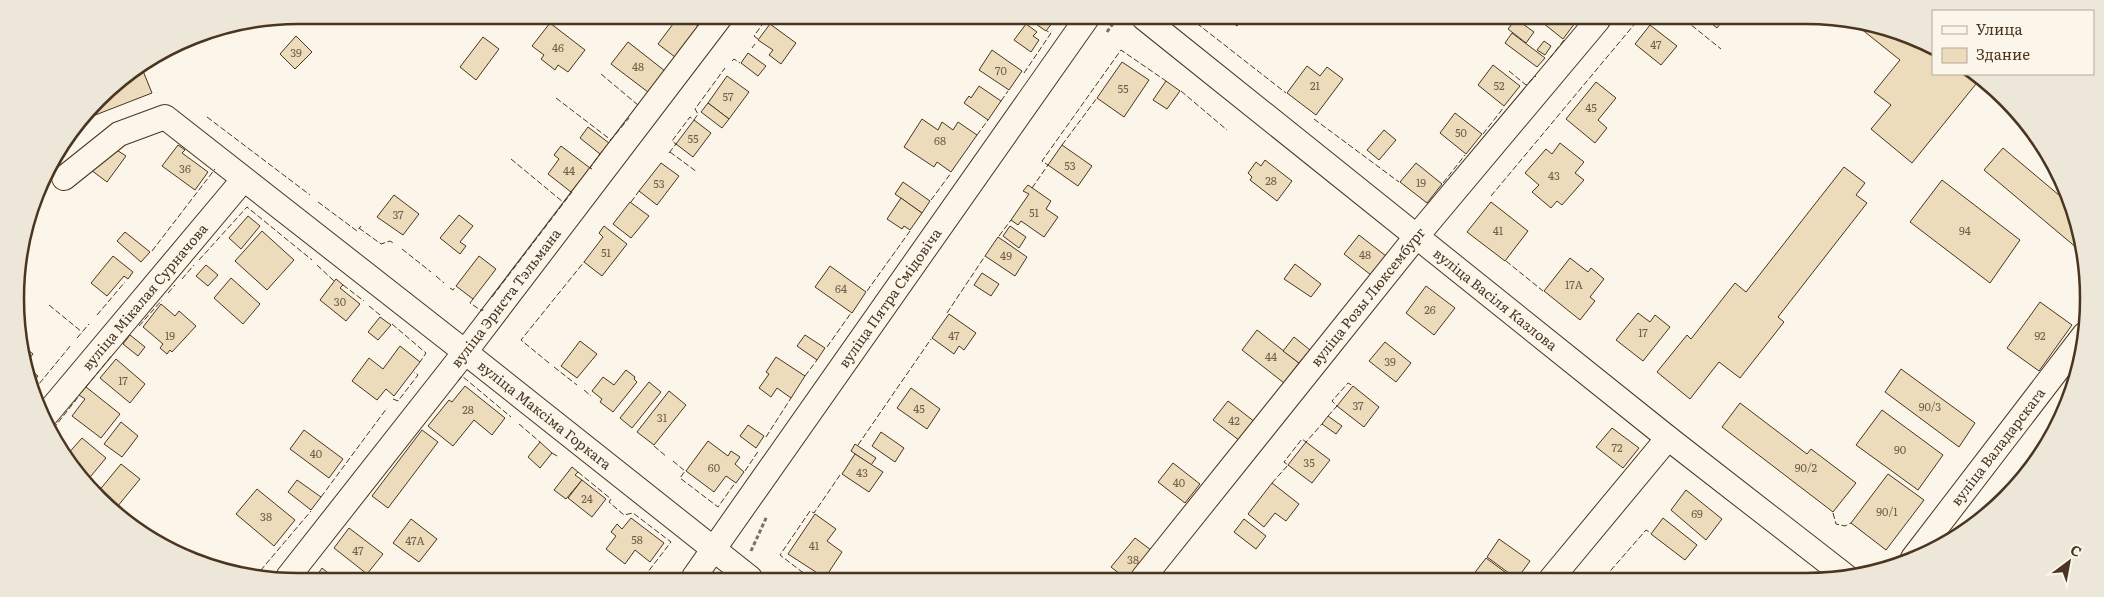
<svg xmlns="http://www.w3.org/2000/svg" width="2104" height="597" font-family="Literata,serif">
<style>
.building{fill:#ecdcbc;stroke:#4a3520}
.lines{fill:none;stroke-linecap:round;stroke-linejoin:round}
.minor-casing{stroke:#4a3520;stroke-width:26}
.path{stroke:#7f6f5c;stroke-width:3;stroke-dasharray:4 2.5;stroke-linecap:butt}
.minor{stroke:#fbf6e9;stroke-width:24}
.fence{stroke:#4a3520;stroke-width:1;stroke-dasharray:6 2.5;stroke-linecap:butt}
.labels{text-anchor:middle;stroke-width:4;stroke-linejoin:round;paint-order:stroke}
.number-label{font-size:11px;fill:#725f47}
.street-label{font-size:14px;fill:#4a3520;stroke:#fbf6e9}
.rim{fill:none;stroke:#4a3520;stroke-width:2.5}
</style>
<rect width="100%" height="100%" fill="#fbf6e9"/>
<g class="building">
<path d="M663,16H686L699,27L675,57L658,44L673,24Z"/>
<path d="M1027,18H1056L1046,31Z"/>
<path d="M1227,18H1243L1237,26Z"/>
<path d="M1516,19L1534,32L1526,43L1508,29Z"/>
<path d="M1538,19H1570L1575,23L1563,39Z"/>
<path d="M1707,20H1723L1717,28Z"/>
<path d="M1850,20H1861L1933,50V74H1974L1980,79L1912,163L1871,129L1891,105L1874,92L1900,60Z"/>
<path d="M550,23L585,50L568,72L558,65L555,70L541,59L544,55L532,46Z"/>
<path d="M770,24L796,43L781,64L769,55L773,50L758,40Z"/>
<path d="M1026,24L1037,32L1033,36L1039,40L1031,52L1014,40Z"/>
<path d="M1650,25L1677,46L1661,65L1635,44Z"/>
<path d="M242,26L151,62L190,36Z"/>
<path d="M1512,33L1545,58L1537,67L1505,43Z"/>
<path d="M296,36L312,52L295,69L280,54Z"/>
<path d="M483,37L499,49L476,80L460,67Z"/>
<path d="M1544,41L1551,46L1545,55L1537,50Z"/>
<path d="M628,42L665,71L648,92L611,64Z"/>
<path d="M992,50L1022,71L1009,90L979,70Z"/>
<path d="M748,53L766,66L758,76L741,63Z"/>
<path d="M1122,62L1149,80L1124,117L1097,98Z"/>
<path d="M1493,65L1520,86L1504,106L1478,85Z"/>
<path d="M1307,66L1320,76L1327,67L1343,79L1316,115L1287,93Z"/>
<path d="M143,71L152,93L85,119L111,86Z"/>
<path d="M727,76L749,92L729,119L708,103Z"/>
<path d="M1166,81L1180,91L1167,109L1153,100Z"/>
<path d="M1596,82L1616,98L1598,120L1607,128L1595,143L1566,119Z"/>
<path d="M979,86L1001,101L988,120L964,103L969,96L971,98Z"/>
<path d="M708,103L729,119L722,128L701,112Z"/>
<path d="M1455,113L1482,134L1466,154L1440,133Z"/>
<path d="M922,119L938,130L942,122L953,130L958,122L977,135L951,172L937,162L934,167L904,147Z"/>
<path d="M694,120L711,133L693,157L676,144Z"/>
<path d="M588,127L609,143L600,154L580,138Z"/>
<path d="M1384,130L1396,140L1379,160L1367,150Z"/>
<path d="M1560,143L1584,162L1575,173L1584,180L1562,205L1557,201L1551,208L1532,192L1539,185L1525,173L1546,149L1552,154Z"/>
<path d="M109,145L126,156L107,182L91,170Z"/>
<path d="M178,145L185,150L182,153L208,172L195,190L162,166Z"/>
<path d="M1062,145L1092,166L1078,186L1048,165Z"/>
<path d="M561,146L590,168L571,192L548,174L559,159L554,155Z"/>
<path d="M2003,148L2066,201L2083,243L2084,254L1984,170Z"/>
<path d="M1265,160L1292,181L1277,201L1250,180L1252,177L1248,173L1256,162L1261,166Z"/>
<path d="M661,163L679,176L657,205L639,191Z"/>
<path d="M1416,163L1442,184L1427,203L1400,182Z"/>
<path d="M1844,167L1865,183L1856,195L1867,203L1778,317L1784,322L1740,378L1719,362L1690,399L1657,372L1687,335L1691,339L1735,283L1746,292Z"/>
<path d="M1942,180L2020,240L1990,283L1910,222Z"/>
<path d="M903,182L930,201L922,213L895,194Z"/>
<path d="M1028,185L1051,201L1046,209L1058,217L1044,237L1021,221L1018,225L1011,220L1029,194L1023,191Z"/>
<path d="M394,195L419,214L403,235L377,217Z"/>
<path d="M901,198L922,213L910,230L904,226L902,229L887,219Z"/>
<path d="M630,202L649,216L631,238L613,224Z"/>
<path d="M1491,202L1528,231L1505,261L1467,232Z"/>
<path d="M459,215L473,226L460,242L466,246L460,254L440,238Z"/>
<path d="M248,216L260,226L241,249L229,238Z"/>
<path d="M604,226L627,244L602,276L584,262L603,237L599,233Z"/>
<path d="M1010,226L1026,237L1019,248L1003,236Z"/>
<path d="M262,231L294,260L267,290L235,261Z"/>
<path d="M125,232L150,252L141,262L117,241Z"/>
<path d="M1359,235L1386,256L1371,275L1344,254Z"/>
<path d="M998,237L1027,257L1015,276L985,256Z"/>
<path d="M113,256L133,272L128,279L124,276L107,296L91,283Z"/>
<path d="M479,256L496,269L473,299L456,286Z"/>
<path d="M1570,258L1588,272L1591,268L1604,279L1590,297L1595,301L1580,320L1544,291Z"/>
<path d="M1295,264L1321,284L1311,297L1284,279Z"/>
<path d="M206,265L218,275L208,286L196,276Z"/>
<path d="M830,266L866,292L852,313L815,287Z"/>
<path d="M982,273L999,284L991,296L974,285Z"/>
<path d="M231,278L260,304L243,324L214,298Z"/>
<path d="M336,279L343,285L340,288L360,304L346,321L320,300Z"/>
<path d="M1426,286L1455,308L1434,335L1406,313Z"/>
<path d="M2040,302L2072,325L2039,371L2007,348Z"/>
<path d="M161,304L175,316L179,311L196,326L172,352L170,350L167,354L160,348L163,344L143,327Z"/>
<path d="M1638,313L1650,322L1655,315L1670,327L1643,361L1616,340Z"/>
<path d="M949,314L976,333L964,350L959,346L954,354L932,338Z"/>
<path d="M380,317L391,325L378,340L368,332Z"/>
<path d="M1257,330L1299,363L1284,383L1242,350Z"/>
<path d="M130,335L145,347L138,356L123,344Z"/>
<path d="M805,335L825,348L817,360L797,346Z"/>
<path d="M1294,337L1310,350L1299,363L1283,351Z"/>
<path d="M580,341L597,354L577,378L561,366Z"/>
<path d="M1385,342L1411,363L1396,382L1369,361Z"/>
<path d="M22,345L33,354L24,365L38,376L31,385L25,372Z"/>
<path d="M400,346L420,362L394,396L386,389L377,400L352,381L369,358L383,369Z"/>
<path d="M776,357L805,376L791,398L777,388L771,397L759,388L769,374L766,372Z"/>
<path d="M116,359L145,384L130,403L100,378Z"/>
<path d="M1901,369L1975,423L1959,447L1885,392Z"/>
<path d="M626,370L635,377L634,379L637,382L613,412L600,402L602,399L592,391L603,377L614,385Z"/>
<path d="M649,382L661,392L632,428L620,418Z"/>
<path d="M465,386L505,418L492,435L474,420L453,446L428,426L449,400L452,402Z"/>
<path d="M1353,386L1379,407L1364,427L1337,406Z"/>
<path d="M86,387L120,414L101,438L72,416L85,399L79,395Z"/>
<path d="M911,388L940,409L927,429L897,408Z"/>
<path d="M669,391L686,405L654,445L637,432Z"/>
<path d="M1228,401L1255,422L1240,441L1213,420Z"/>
<path d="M1740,403L1807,454L1811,449L1856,483L1833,512L1722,427Z"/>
<path d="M1882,410L1943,455L1918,490L1856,445Z"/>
<path d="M1328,416L1342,426L1336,434L1322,424Z"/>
<path d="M121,422L138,436L122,457L104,444Z"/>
<path d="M748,425L764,436L756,448L740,436Z"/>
<path d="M1612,428L1639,448L1623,468L1596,447Z"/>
<path d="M304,430L343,459L329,478L290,449Z"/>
<path d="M422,430L438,442L388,508L372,496Z"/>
<path d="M881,432L904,448L895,462L872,446Z"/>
<path d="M82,438L106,458L86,482L74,471L66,456Z"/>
<path d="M708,441L728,456L731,451L740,457L735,464L744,472L736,483L726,476L714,492L686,471Z"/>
<path d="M540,442L552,453L540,468L528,457Z"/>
<path d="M1306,442L1330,460L1312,483L1288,465Z"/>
<path d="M855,444L876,458L871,465L851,451Z"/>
<path d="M855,454L883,472L869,492L842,474Z"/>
<path d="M1173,463L1200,484L1185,503L1158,482Z"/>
<path d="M121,464L140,479L117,507L98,492Z"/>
<path d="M572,467L578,472L575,475L582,480L566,499L554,490Z"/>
<path d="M1888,474L1924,500L1886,550L1851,523Z"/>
<path d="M297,480L321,497L311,510L288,492Z"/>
<path d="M582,480L606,499L592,517L568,498Z"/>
<path d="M1272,483L1299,504L1286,521L1275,513L1264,527L1248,514Z"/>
<path d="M257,489L295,520L274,546L236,514Z"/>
<path d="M1686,490L1722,519L1706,540L1671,510Z"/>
<path d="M815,514L836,529L827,541L842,552L825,578L788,554Z"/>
<path d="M631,518L664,543L650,562L635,550L625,564L606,549L616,536L611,532L617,524L622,529Z"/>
<path d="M1663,518L1697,545L1685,560L1651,534Z"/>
<path d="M411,519L437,539L419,562L393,543Z"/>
<path d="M1244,519L1266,536L1256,549L1234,532Z"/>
<path d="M349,528L383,554L367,574L334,548Z"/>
<path d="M1135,538L1155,553L1134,578H1125L1111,567Z"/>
<path d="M1499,539L1530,561L1517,579L1487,557Z"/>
<path d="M1486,558L1513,578V579H1478L1473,575Z"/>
<path d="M322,568L333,577H316Z"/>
</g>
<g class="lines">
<g class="minor-casing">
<g id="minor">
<path id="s1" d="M1144,18L1668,438L1848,578"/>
<path id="s2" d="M64,178L119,134L165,117L465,352L750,578"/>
<path id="s3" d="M46,415L243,180"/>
<path id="s4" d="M1913,558L2084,335"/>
<path id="s5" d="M288,577L465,352L721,16"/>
<path id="s6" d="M694,577L1087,18"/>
<path id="s7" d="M1143,578L1416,237L1598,20"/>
<path d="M1551,579L1668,438"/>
</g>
</g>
<g class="path">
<path d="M1107,32L1117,18"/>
<path d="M751,551L767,516"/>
</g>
<use href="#minor" class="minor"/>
<g class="fence">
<path d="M1190,18L1286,93"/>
<path d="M1685,20L1721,49"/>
<path d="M758,39L754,36L764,22L769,24"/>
<path d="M752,48L755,44"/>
<path d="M1550,58L1564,40"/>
<path d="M732,61L734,59L740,63"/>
<path d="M1509,71L1526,85L1536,76"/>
<path d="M1024,73L1051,33L1047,31"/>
<path d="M601,74L638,105"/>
<path d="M1181,91L1227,130"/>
<path d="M556,98L611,140"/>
<path d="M1001,101L1008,91"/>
<path d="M207,117L310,195"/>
<path d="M1314,119L1399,182"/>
<path d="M1483,134L1504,107"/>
<path d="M977,135L988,120"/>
<path d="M610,141L629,118"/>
<path d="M1062,145L1097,98"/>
<path d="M670,152L697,172"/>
<path d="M669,153L676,144L672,141L690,117L694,120L698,114L695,109L725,68"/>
<path d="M511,159L563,202"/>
<path d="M592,169L590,168L600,154"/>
<path d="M1443,183L1465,155"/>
<path d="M1032,188L1048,165L1042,161L1121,50L1166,81"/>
<path d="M1491,196L1638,20"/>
<path d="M931,200L951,173"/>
<path d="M318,202L357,231L361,226"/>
<path d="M631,202L639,191"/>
<path d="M359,228L381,244L390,241L393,243"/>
<path d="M999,236L1011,220"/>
<path d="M402,249L431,272"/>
<path d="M152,251L215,169"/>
<path d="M199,260L247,207L312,260"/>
<path d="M1506,261L1543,291"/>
<path d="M317,265L334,281"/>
<path d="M436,276L444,283"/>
<path d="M182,279L194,265"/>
<path d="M343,285L364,301"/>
<path d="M450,288L453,290L456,286"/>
<path d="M867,291L910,231"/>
<path d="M168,293L175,285"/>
<path d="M492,297L572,192"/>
<path d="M473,299L470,303L482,311L483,309"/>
<path d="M49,305L82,332"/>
<path d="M369,306L380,315"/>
<path d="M947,313L985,256"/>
<path d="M97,315L125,282"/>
<path d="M392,324L426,353L420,362"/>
<path d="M139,326L162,300"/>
<path d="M77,338L89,324"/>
<path d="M827,347L851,313"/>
<path d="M549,363L521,340L584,262"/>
<path d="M554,367L577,385"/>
<path d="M805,376L817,360"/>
<path d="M458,381L462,376L511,417"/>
<path d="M86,387L113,354"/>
<path d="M34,390L71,345"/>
<path d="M584,390L591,396"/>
<path d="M393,399L398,401L418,375L414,372"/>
<path d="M1328,416L1337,406L1332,401L1348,383L1353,386"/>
<path d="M519,424L540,442"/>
<path d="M53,429L79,396"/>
<path d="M766,437L791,398"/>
<path d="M858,445L931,339"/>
<path d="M654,446L667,457"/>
<path d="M552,453L559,457"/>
<path d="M673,461L685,471L680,478L718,507L735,483"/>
<path d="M745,471L759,450"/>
<path d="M578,472L611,499L609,502L624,515L633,513L671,542L644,577"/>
<path d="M1272,483L1288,465L1284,462L1302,439L1306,442L1322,424"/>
<path d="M321,497L387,408"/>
<path d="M1833,513L1836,524L1845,526L1851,523"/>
<path d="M255,577L311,511"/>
<path d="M1605,577L1646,530L1651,533"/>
<path d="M810,578L780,555L810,511L814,513L840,475"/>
</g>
</g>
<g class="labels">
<g class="number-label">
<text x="1656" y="49">47</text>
<text x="558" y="52">46</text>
<text x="296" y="57">39</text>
<text x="638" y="71">48</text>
<text x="1001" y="75">70</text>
<text x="1315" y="90">21</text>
<text x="1499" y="90">52</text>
<text x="1123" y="93">55</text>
<text x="728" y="101">57</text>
<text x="1591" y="112">45</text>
<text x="1461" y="137">50</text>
<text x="693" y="143">55</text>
<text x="940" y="145">68</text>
<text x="1070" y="170">53</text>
<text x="185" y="173">36</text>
<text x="569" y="175">44</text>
<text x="1554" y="180">43</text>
<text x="1271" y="185">28</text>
<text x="1421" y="187">19</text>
<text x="659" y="188">53</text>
<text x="1034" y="217">51</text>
<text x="398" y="219">37</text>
<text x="1498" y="235">41</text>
<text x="1965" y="235">94</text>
<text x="606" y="257">51</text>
<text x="1365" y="259">48</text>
<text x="1006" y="260">49</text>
<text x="1574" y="289">17А</text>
<text x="841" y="293">64</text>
<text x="340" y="306">30</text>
<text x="1430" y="314">26</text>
<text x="1643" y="337">17</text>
<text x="170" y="340">19</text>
<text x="954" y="340">47</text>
<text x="2040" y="340">92</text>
<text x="1271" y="361">44</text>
<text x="1390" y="366">39</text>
<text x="123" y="385">17</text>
<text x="1358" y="410">37</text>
<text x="1930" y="411">90/3</text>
<text x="919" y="413">45</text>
<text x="468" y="414">28</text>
<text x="662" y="422">31</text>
<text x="1234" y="425">42</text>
<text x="1617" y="452">72</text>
<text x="1900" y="454">90</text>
<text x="316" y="458">40</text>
<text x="1309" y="467">35</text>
<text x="714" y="472">60</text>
<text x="1806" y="472">90/2</text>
<text x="862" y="477">43</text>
<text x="1179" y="487">40</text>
<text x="587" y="503">24</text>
<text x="1887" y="516">90/1</text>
<text x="1697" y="518">69</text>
<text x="266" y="521">38</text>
<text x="637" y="544">58</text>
<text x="415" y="545">47А</text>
<text x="814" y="550">41</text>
<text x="358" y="555">47</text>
<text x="1133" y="564">38</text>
</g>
<g class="street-label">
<text dy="5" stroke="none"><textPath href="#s7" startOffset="360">вуліца Розы Люксембург</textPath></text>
<text dy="5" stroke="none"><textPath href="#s3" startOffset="154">вуліца Мікалая Сурначова</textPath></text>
<text dy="5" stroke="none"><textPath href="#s5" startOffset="354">вуліца Эрнста Тэльмана</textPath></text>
<text dy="5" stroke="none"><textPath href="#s6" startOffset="341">вуліца Пятра Смідовіча</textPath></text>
<text dy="5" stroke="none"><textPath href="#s1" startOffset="450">вуліца Васіля Казлова</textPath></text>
<text dy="5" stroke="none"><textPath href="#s2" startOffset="602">вуліца Максіма Горкага</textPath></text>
<text dy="5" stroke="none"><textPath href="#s4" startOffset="140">вуліца Валадарскага</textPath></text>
</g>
</g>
<path d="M0 0H2104V597H0ZM298 24H1806A274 274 0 0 1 2080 298V299A274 274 0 0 1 1806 573H298A274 274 0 0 1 24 299V298A274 274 0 0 1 298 24Z" fill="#ede7d9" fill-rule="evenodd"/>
<path class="rim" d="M298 24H1806A274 274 0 0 1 2080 298V299A274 274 0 0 1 1806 573H298A274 274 0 0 1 24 299V298A274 274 0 0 1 298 24Z"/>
<rect x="1932" y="10" width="162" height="65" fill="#fbf6e9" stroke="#b4a999"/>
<rect x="1942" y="26" width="25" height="8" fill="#fbf6e9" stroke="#b4a999"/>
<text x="1976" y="35" font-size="15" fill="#4a3520">Улица</text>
<rect x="1942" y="48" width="25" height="15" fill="#ecdcbc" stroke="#b4a999"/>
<text x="1976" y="60" font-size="15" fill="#4a3520">Здание</text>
<g transform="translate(2069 562) rotate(32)" stroke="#fbf6e9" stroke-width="4" paint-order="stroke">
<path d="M0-4L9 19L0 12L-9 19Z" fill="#4a3520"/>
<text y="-8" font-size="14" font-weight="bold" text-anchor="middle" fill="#4a3520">С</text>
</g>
</svg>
